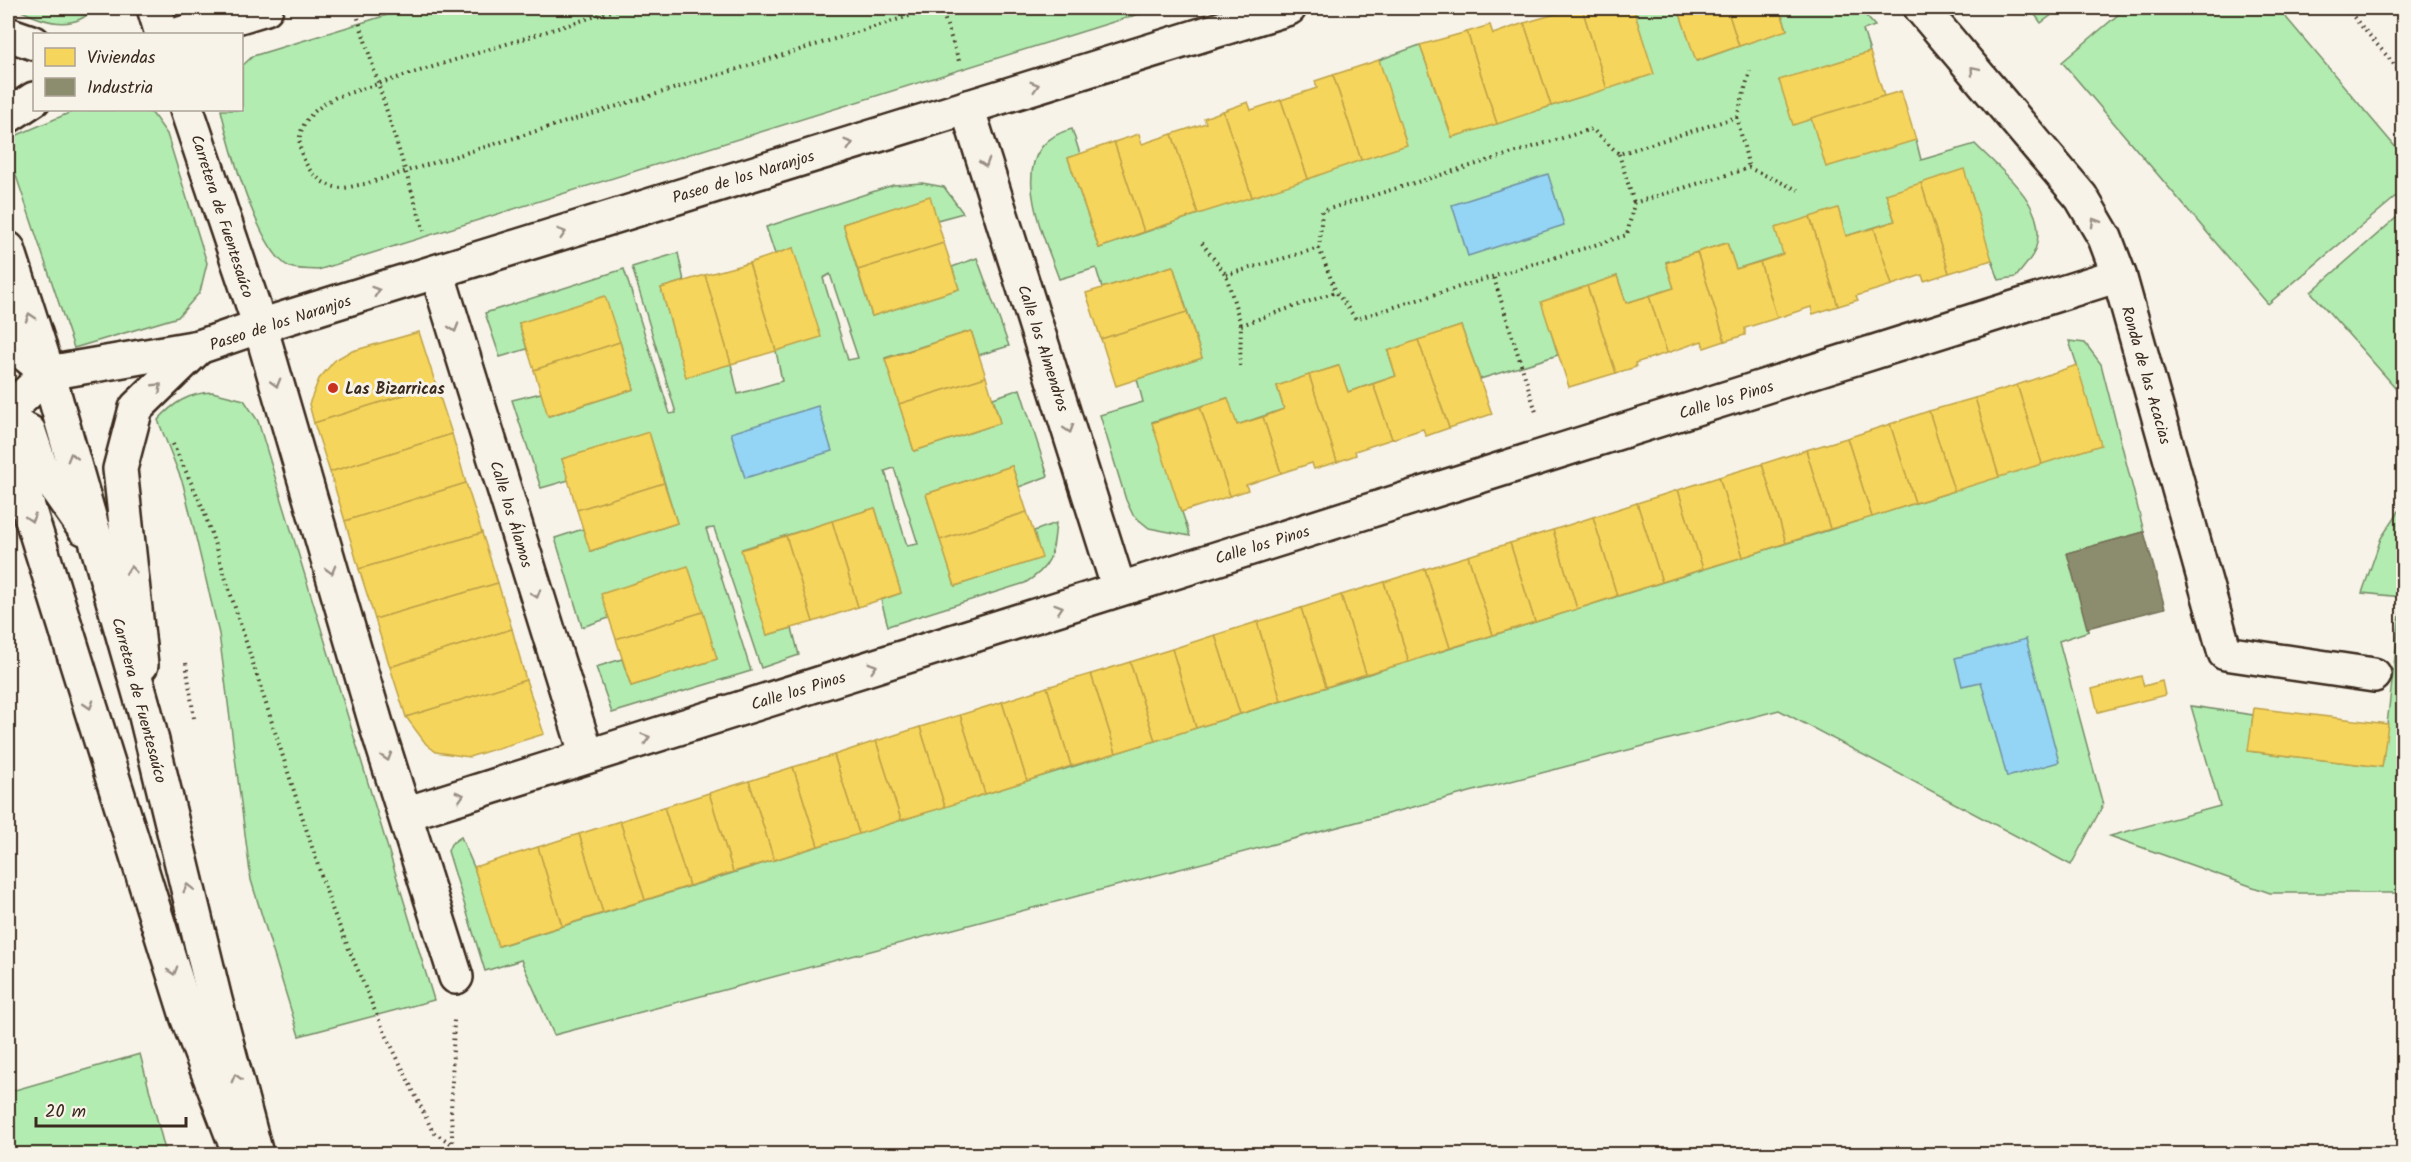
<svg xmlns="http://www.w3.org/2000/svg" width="2411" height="1162" font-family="Kalam,sans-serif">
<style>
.green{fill:#b2ecb0;stroke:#768b67;stroke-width:1.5;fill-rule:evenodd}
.water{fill:#94d4f5;stroke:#70909f;stroke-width:1.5}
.homes{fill:#f6d55c;stroke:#bea249;stroke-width:1.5}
.industry{fill:#8c8c6e;stroke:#746f56;stroke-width:1.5}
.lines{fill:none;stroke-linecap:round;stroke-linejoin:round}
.minor-casing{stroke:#3b2a1e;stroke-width:38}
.secondary-casing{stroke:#3b2a1e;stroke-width:38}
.path{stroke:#3b2a1e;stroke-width:4;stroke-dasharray:1.5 4.5;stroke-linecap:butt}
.minor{stroke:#f7f3e8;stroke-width:33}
.secondary{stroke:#f7f3e8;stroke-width:33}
.oneway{stroke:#998e83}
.poi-dot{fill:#c8321e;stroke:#f7f3e8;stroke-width:2}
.labels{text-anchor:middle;stroke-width:6;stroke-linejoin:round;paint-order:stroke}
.street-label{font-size:16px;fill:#3b2a1e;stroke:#f7f3e8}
.poi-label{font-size:16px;font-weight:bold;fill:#3b2a1e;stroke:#f7f3e8;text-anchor:start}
</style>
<rect width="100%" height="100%" fill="#f7f3e8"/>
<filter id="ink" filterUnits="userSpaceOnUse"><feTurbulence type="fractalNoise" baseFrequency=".0167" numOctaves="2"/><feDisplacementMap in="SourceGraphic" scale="12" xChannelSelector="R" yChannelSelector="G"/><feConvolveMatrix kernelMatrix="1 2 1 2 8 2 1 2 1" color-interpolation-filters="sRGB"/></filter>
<g filter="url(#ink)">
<g class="green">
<path d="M16,8H15H94C74,33 40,21 16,8Z"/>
<path d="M410,8H1158L318,270C309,269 298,270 290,267C259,254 228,142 221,110H242V66L253,56Z"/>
<path d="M1633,8H1678L1697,61L1787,29L1779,8H1859L1875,26L1863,30L1870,52L1779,81L1811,118L1916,140L1921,160L1975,144C2002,172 2051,207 2035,250C2031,260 2022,269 2016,277L1999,280L1992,260L1886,194L1895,221L1846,236L1838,209L1783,254L1736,269L1727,243L1666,262L1674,288L1626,303L1617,276L1542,302L1558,355L1480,379L1461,326L1388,351L1396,376L1348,392L1338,366L1277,386L1284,409L1237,425L1227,398L1152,422L1190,536L1149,528L1133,515L1126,500L1100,415L1143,402L1137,379L1202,358L1173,266L1102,288L1096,268L1059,279C1043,234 1000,147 1072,129L1080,154L1068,158L1099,248L1198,214L1379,60L1420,45L1452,137L1653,74Z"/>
<path d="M2030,8H2061L2041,23Z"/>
<path d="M2126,8H2278L2403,156V191L2268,304L2062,62Z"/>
<path d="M76,110H138L152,113L167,134L207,263L200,292L178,317L74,348L8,152V139Z"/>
<path d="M922,183L944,187L963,213L937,220L929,197L843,224L872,316L959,289L952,267L977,258L1009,346L979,355L971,331L885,358L914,451L1000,423L993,398L1020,389L1048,476L1019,487L1012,466L926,494L955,586L1041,558L1034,531L1056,523C1053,553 1053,566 1025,583L888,626L881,600L901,593L875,508L742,549L767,635L792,628L799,655L761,668L714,528L706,529L751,671L612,713L596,667L622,659L631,686L717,659L688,567L602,594L609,618L582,627L555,538L583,529L591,551L677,523L649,433L562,459L569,480L541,488L512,400L541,393L549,416L634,389L620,342L519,323L527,349L500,357L485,313L624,269L670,414L676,413L632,267L678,253L684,281L661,288L686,376L731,364L738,394L782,381L776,351L793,248L775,254L766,227L893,185ZM830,274L858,358L848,360L823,278ZM894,468L918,544L907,546L885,471Z"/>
<path d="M2403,212V396L2311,292Z"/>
<path d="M2069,341L2085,343L2101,364L2144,532L2067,553L2089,631L2059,641L2103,805L2071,865L1779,710L554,1035L521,960L485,971L448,851L451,844L461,837L474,867L499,946L1954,491L2077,365Z"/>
<path d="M212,392L244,400L258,421L434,1000L299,1036L251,880L219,634L183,484L158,420C173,403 189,393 212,392Z"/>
<path d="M2403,505V893H2270L2110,836L2220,806L2191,706L2253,715L2249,751L2382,767L2402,597L2362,593L2381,538Z"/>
<path d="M140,1054L166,1154H8V1092Z"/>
</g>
<g class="water">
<path d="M1548,174L1564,225L1468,256L1452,205Z"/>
<path d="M818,406L832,451L745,478L731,433Z"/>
<path d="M2026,639L2059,762L2007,777L1981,682L1962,686L1955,658Z"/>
</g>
<g class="homes">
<path d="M1557,8H1582L1607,89L1551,106L1524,23L1559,13Z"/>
<path d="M1582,8H1633L1654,74L1607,89Z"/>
<path d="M1678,8H1727L1739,46L1696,61Z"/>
<path d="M1727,8H1779L1787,30L1739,46Z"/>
<path d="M1524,23L1551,106L1497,124L1467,32L1490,25L1493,34Z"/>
<path d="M1467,32L1497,124L1452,137L1420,45Z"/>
<path d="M1870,52L1884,96L1793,125L1779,80Z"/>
<path d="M1379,60L1407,145L1361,160L1333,75Z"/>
<path d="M1333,75L1361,160L1308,179L1281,100L1317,88L1315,81Z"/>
<path d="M1901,91L1916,140L1826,167L1811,118Z"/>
<path d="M1281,100L1308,179L1252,197L1223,111L1248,102L1251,110Z"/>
<path d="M1223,111L1252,197L1198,214L1172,134L1206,123L1204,118Z"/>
<path d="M1139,134L1142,144L1172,134L1198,214L1144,232L1114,142Z"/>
<path d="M1114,142L1144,232L1099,248L1068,158Z"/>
<path d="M1964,169L1992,260L1949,273L1921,183Z"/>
<path d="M1921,183L1949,273L1924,281L1922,275L1892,285L1874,228L1895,221L1886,194Z"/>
<path d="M930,196L944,243L858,270L843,224Z"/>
<path d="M1838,208L1846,236L1874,228L1892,285L1856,296L1858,300L1838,306L1810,217Z"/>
<path d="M1810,217L1838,306L1813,314L1811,307L1777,318L1760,262L1783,254L1775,228Z"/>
<path d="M944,243L959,289L872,316L858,270Z"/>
<path d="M1727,243L1736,269L1760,262L1777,318L1745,328V335L1725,341L1697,252Z"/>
<path d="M793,248L821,337L776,351L749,263Z"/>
<path d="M1697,252L1725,341L1704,348L1702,341L1667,353L1649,296L1674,288L1666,263Z"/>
<path d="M749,263L776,351L731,364L705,275Z"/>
<path d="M1173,266L1187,312L1101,339L1086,293Z"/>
<path d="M705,275L731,364L686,377L661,288Z"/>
<path d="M1617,276L1626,303L1649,296L1667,353L1635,363L1636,367L1616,373L1587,286Z"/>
<path d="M1587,286L1616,373L1569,387L1541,302Z"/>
<path d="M605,296L620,342L534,370L519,323Z"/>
<path d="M1187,312L1202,358L1116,386L1101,339Z"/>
<path d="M1461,326L1492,414L1449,428L1418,340Z"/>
<path d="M971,331L986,377L899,404L885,359Z"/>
<path d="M419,332L436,385L314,423L309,404L319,379L335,360L349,352Z"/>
<path d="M1418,340L1449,428L1426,436L1423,429L1392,439L1373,384L1396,376L1388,351Z"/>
<path d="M620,342L634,389L548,416L534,370Z"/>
<path d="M2077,365L2101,445L2042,464L2017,385Z"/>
<path d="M1339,366L1348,392L1373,384L1392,439L1355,451L1356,455L1337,462L1309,375Z"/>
<path d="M1309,375L1337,462L1314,469L1312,463L1281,473L1263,417L1284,409L1277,386Z"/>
<path d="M986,377L1000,423L914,451L899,404Z"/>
<path d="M436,385L452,434L330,472L314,423Z"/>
<path d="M2017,385L2042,464L1999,477L1975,398Z"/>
<path d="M1228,398L1237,425L1263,417L1281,473L1246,485L1248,490L1230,496L1200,407Z"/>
<path d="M1975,398L1999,477L1954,491L1929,411Z"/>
<path d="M1200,407L1230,496L1181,512L1152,423Z"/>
<path d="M1929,411L1954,491L1915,503L1890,424Z"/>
<path d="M1890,424L1915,503L1872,517L1847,438Z"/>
<path d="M649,432L664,483L577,510L562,459Z"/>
<path d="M452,434L466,483L345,521L330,472Z"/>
<path d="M1847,438L1872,517L1830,529L1806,450Z"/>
<path d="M1806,450L1830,529L1786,543L1762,464Z"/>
<path d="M1762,464L1786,543L1743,557L1719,477Z"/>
<path d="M1012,466L1027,512L940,540L926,494Z"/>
<path d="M1719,477L1743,557L1703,569L1678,490Z"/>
<path d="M466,483L482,533L359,569L345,521Z"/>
<path d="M664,483L677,523L590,551L577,510Z"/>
<path d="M1678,490L1703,569L1662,582L1637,503Z"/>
<path d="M1637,503L1662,582L1617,596L1593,517Z"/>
<path d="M875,508L901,593L858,607L832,521Z"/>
<path d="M1027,512L1042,558L955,586L940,540Z"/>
<path d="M1593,517L1617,596L1577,609L1553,530Z"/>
<path d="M832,521L858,607L813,622L786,536Z"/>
<path d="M1553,530L1577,609L1535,622L1510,543Z"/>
<path d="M482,533L498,583L375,619L359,569Z"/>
<path d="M786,536L813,622L767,635L741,550Z"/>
<path d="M1510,543L1535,622L1493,635L1468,556Z"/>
<path d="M1468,556L1493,635L1450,648L1425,569Z"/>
<path d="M688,566L703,612L616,639L601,594Z"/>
<path d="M1425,569L1450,648L1409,662L1384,582Z"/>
<path d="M1384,582L1409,662L1366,674L1341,595Z"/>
<path d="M498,583L512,629L390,667L375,619Z"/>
<path d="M1341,595L1366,674L1326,687L1301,608Z"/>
<path d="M1301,608L1326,687L1281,701L1257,622Z"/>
<path d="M703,612L717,659L631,686L616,639Z"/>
<path d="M1257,622L1281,701L1240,714L1215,635Z"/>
<path d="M512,629L526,680L406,717L390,667Z"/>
<path d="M1215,635L1240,714L1196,728L1172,649Z"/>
<path d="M1172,649L1196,728L1155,741L1130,662Z"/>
<path d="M1130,662L1155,741L1116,753L1091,674Z"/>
<path d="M1091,674L1116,753L1071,766L1047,687Z"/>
<path d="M2141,676L2144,686L2162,681L2165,695L2098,712L2092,689Z"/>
<path d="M526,680L544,734L469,757L436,752L426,744L406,717Z"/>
<path d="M1047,687L1071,766L1027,781L1002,702Z"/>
<path d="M1002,702L1027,781L985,794L960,715Z"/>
<path d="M2254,708L2388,724L2382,767L2248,751Z"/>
<path d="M960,715L985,794L945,807L920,727Z"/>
<path d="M920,727L945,807L901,820L876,741Z"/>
<path d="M876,741L901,820L859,834L834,755Z"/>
<path d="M834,755L859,834L818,846L793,767Z"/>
<path d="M793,767L818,846L774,860L749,781Z"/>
<path d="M749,781L774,860L733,872L709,793Z"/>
<path d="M709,793L733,872L689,886L664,807Z"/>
<path d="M664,807L689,886L645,900L620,821Z"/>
<path d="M620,821L645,900L603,913L579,834Z"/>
<path d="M579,834L603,913L562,926L538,847Z"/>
<path d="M538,847L562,926L498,946L474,867Z"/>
</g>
<path class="industry" d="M2144,532L2165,608L2087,628L2067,553Z"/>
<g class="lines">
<g class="minor-casing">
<g id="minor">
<path d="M154,8L162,34"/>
<path d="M1921,8L2081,197L2105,238L2119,275L2225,653L2374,675"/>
<path d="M8,34L34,43"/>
<path d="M180,34L266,8"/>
<path d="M967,107L1119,589"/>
<path d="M187,110L260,326L377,727L456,977"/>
<path d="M8,116L34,99"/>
<path d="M437,272L587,756"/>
<path d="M8,411L48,373L199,347L260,326L1289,8"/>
<path d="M141,665L120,469L136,408L199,347"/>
<path d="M405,814L2119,275"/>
</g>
</g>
<g class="secondary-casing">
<g id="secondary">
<path d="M8,249L48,373L145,712L215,1000L256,1154"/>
<path d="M8,333L11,343L48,373"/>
<path d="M8,422L29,432L40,465L84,528"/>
<path d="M8,443L188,1019L233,1137"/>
</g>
</g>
<g class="path">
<path d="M622,8L336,97C305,113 287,137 310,170C318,180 328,187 341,188C348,188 357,185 365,184L935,8"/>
<path d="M911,8L916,14"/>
<path d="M941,8L960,64"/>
<path d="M2346,8L2404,76"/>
<path d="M358,18L424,231"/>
<path d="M1737,117L1749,168"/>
<path d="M1619,154L1634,203"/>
<path d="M1202,243L1226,275L1241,325L1240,366"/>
<path d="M1319,248L1336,292"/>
<path d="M1226,275L1319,248L1322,211L1592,129L1619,154L1737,117L1750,71"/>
<path d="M1494,278L1537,415"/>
<path d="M1241,325L1336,292L1356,319L1627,235L1634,203L1749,168L1798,190"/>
<path d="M173,444L203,508L331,906L377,1016L433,1132L452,1144"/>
<path d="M186,663L194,718"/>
<path d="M453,1154L451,1113L454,1020"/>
</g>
<use href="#minor" class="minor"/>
<use href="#secondary" class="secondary"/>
</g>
<defs><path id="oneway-chevron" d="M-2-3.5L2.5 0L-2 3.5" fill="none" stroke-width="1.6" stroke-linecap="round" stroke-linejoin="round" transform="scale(1.5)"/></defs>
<g class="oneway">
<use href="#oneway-chevron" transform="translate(1974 70) rotate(-130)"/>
<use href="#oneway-chevron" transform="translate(1035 86) rotate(-17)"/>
<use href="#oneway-chevron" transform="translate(849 144) rotate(-17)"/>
<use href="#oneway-chevron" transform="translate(985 163) rotate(72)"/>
<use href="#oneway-chevron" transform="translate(2095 222) rotate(-120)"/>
<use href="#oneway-chevron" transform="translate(562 233) rotate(-17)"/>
<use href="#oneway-chevron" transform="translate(376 291) rotate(-18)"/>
<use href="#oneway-chevron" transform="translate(30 317) rotate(-108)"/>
<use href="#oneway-chevron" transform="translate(454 328) rotate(73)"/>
<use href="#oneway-chevron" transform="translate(276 383) rotate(74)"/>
<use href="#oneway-chevron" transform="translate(158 387) rotate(-44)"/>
<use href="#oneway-chevron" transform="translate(1069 429) rotate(72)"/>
<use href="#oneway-chevron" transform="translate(72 457) rotate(-106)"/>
<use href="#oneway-chevron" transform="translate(31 518) rotate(73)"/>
<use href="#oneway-chevron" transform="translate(131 570) rotate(-96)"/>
<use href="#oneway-chevron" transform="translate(331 570) rotate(74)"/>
<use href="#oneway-chevron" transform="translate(536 594) rotate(73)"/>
<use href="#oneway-chevron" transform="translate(1059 608) rotate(-18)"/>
<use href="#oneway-chevron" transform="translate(873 667) rotate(-17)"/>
<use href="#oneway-chevron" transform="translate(89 705) rotate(73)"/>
<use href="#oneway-chevron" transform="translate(646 738) rotate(-17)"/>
<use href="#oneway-chevron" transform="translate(387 757) rotate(73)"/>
<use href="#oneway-chevron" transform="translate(460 796) rotate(-17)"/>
<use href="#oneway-chevron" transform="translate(188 888) rotate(-104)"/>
<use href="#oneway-chevron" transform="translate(173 971) rotate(73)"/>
<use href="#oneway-chevron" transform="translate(236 1078) rotate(-105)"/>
</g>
</g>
<circle class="poi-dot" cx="333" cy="388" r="6"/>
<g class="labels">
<g class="street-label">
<text transform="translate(743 176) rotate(-17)" y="6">Paseo de los Naranjos</text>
<text transform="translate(223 216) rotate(72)" y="6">Carretera de Fuentesaúco</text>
<text transform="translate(280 322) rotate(-18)" y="6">Paseo de los Naranjos</text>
<text transform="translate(1044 348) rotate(72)" y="6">Calle los Almendros</text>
<text transform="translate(2147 375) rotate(74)" y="6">Ronda de las Acacias</text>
<text transform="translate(1726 399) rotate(-17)" y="6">Calle los Pinos</text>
<text transform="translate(512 514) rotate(73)" y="6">Calle los Álamos</text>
<text transform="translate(1262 544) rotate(-17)" y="6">Calle los Pinos</text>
<text transform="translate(798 690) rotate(-17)" y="6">Calle los Pinos</text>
<text transform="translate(140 700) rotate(75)" y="6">Carretera de Fuentesaúco</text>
</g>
<g class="poi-label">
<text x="345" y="394">Las Bizarricas</text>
</g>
</g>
<rect width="2411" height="1162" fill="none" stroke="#f7f3e8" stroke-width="30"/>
<rect x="15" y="15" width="2381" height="1132" fill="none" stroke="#3b2a1e" stroke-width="2" filter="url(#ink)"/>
<rect x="33" y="33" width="210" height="78" fill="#f7f3e8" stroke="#aca397" stroke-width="1.5"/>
<rect x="45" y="48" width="30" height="18" fill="#f6d55c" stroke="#aca397" stroke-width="1.5"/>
<text x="87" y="63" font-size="18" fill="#3b2a1e">Viviendas</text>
<rect x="45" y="78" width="30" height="18" fill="#8c8c6e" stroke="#aca397" stroke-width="1.5"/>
<text x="87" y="93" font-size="18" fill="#3b2a1e">Industria</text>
<path d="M36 1117v9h150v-9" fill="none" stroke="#3b2a1e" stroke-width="3"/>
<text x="45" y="1117" font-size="18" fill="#3b2a1e" stroke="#f7f3e8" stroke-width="4.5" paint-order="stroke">20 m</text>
</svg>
